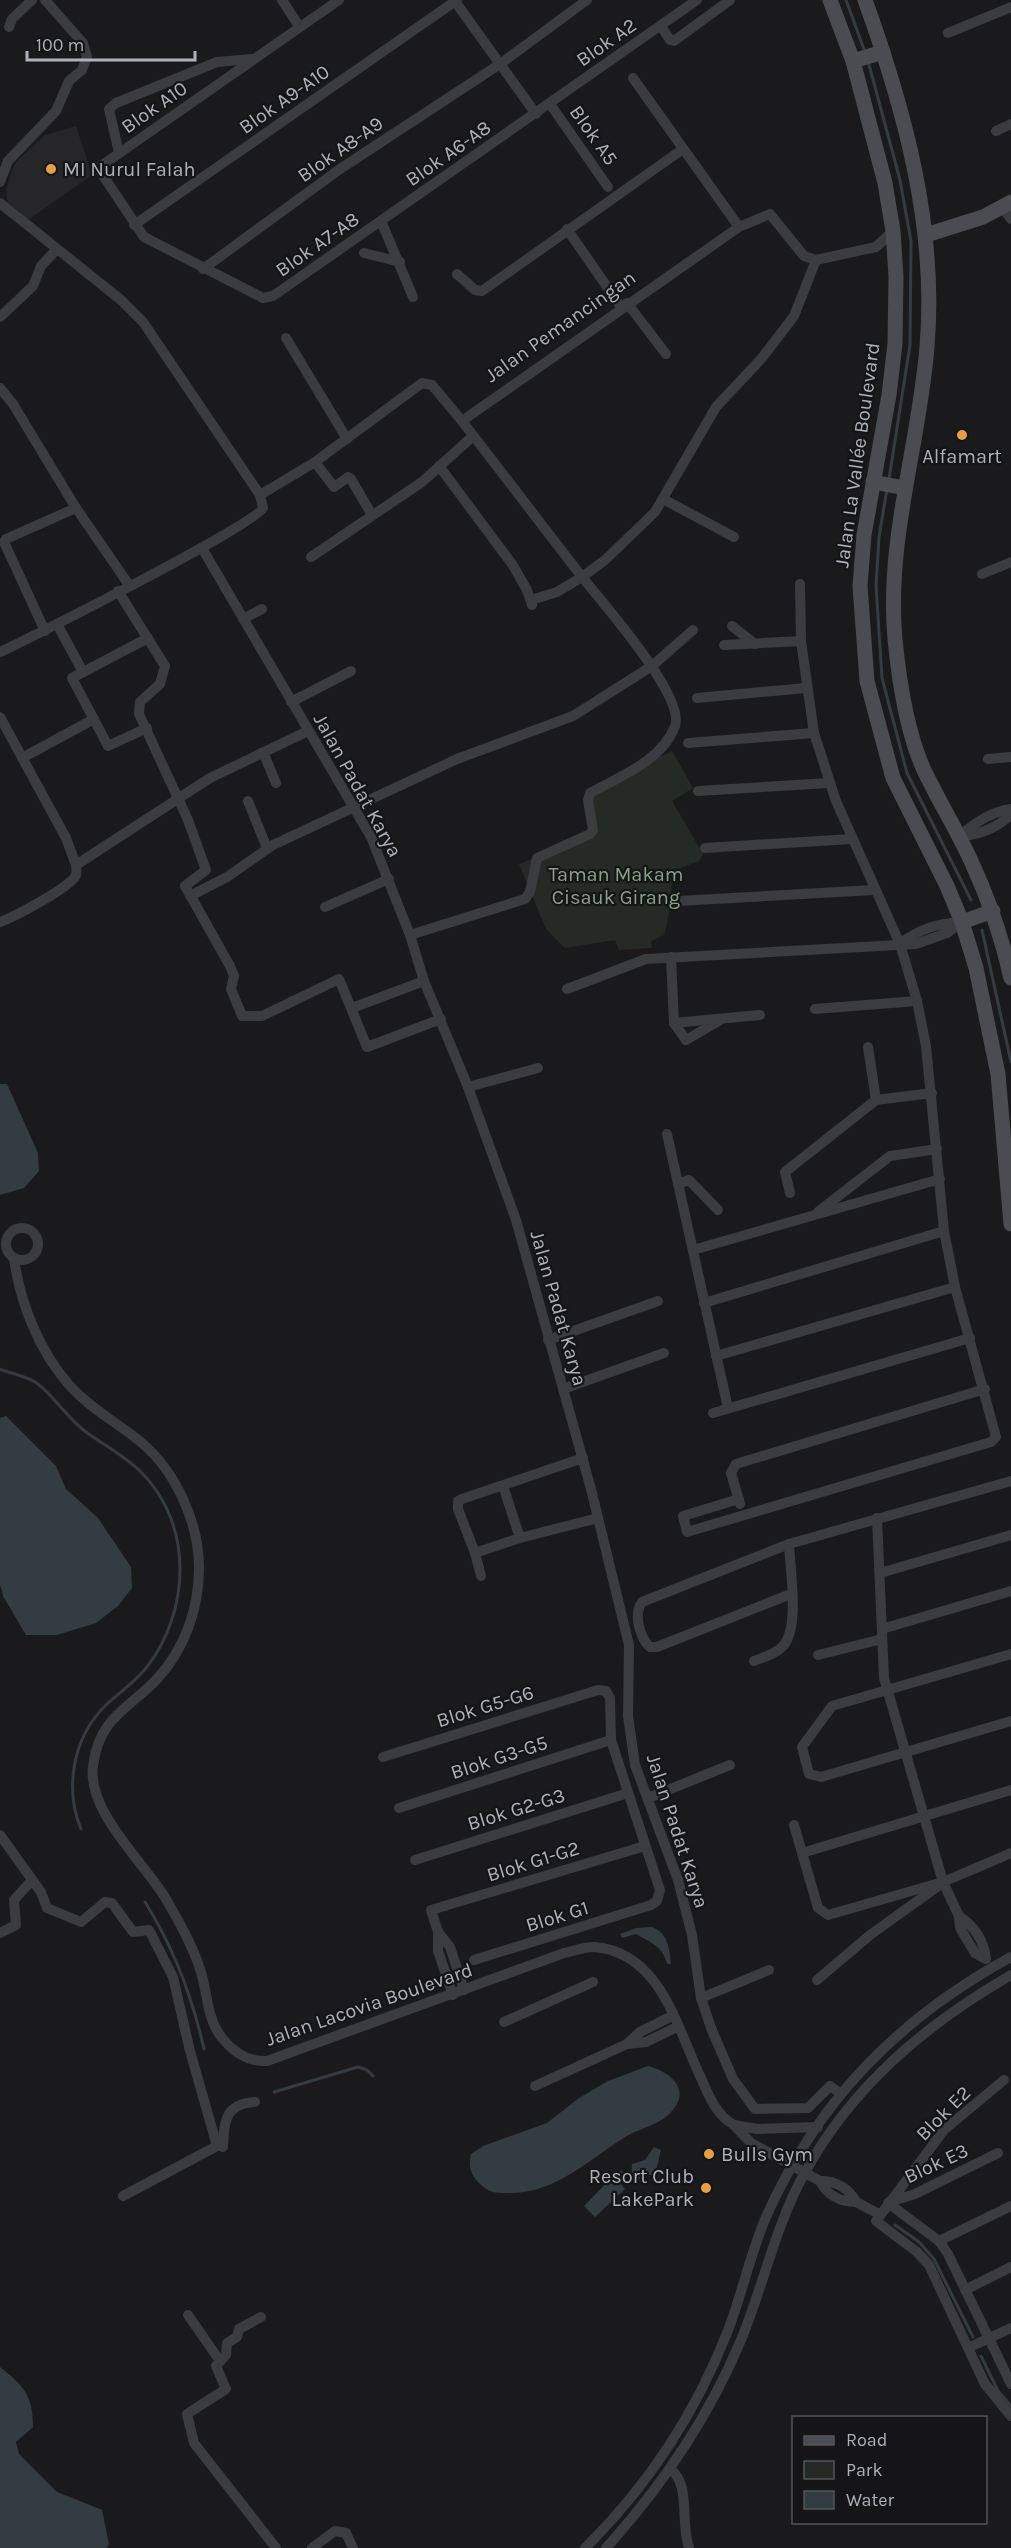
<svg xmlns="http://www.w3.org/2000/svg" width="1011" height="2548" font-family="Karla,sans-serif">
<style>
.built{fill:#262629}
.green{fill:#242b24}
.water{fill:#323c41}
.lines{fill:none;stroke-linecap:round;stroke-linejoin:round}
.stream{stroke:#323c41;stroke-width:3}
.street{stroke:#3b3c40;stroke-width:10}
.secondary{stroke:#494c50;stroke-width:15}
.poi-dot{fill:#e59f48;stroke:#151517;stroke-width:2}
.labels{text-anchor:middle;stroke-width:4.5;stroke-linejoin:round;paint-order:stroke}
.street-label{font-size:20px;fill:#adb2ba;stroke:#151517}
.poi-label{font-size:20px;fill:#adb2ba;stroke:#151517;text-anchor:start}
.park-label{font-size:20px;fill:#87a386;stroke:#151517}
</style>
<rect width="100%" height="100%" fill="#1a1a1c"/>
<path class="built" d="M76,126L92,175L28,220L7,201L6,189L15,163L45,135Z"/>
<path class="green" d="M672,751L693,788L672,801L703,854L699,861L672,871L671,905L664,935L651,941L652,948L619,950L615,940L565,948L546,929L519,864L595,834L589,790Z"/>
<g class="water">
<path d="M0,1084H7L38,1153L39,1171L24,1188L0,1195Z"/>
<path d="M6,1416L56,1466L66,1489L98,1518L131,1567L132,1588L118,1606L96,1623L57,1635H26L3,1596L0,1584V1418Z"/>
<path d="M652,1927C668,1933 669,1948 671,1964H667C663,1946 651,1943 636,1934L622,1938L620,1934L636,1928Z"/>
<path d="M648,2066C665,2070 690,2086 675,2107C663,2125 642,2127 625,2137C587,2161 555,2194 508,2193C499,2193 489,2193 482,2186C471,2176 468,2168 471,2154L483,2146L547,2123L579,2098L608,2081Z"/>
<path d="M654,2147L661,2150L655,2175H646L635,2182L631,2179L632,2164L645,2160Z"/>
<path d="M618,2171H622L627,2176L620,2183L625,2189L595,2217L584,2206Z"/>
<path d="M0,2367C24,2386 33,2395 33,2427L16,2442L19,2454L57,2492L102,2510L109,2544L107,2548H0Z"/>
</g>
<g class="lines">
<g class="stream">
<path d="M846,0L865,52"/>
<path d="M868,61L900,180L911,241L910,345L889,479"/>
<path d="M887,489L879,537L876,586L882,678L907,773L971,900"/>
<path d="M982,930L1011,1062"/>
<path d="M0,1369C11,1374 28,1376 38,1384C55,1397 66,1417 86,1432C104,1445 125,1456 141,1472C194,1525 190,1611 147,1667C135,1682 120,1692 107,1704C73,1736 64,1788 81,1829"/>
<path d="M145,1902C174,1948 192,1996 204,2049"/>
<path d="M274,2092L358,2067L367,2070L373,2076"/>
<path d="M895,2225L919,2242L934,2259L973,2337"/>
<path d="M981,2356L998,2391L1011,2406"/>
</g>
<g class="street">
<path d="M282,0L299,26"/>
<path d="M339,0L98,168L144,237L263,298L273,296L697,0"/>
<path d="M454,0L536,114"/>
<path d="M661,26L670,40L674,41L730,0"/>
<path d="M9,27L12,19L32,0"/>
<path d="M948,33L1011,7"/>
<path d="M633,78L739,227"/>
<path d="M550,104L608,187"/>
<path d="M996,131L1011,124"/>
<path d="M119,153L109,109L116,103L217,62L252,59"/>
<path d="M0,182L8,161L56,111L69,81L82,70L87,57L83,43L45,0"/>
<path d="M0,203L121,300L143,322L260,495L263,508C258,523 31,638 0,652"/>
<path d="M1002,207L1011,219"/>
<path d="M381,221L413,297"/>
<path d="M134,225L457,0"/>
<path d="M567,229L621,307"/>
<path d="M364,253L400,262"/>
<path d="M203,269L340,169L500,64L587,0"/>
<path d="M457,274L475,290L482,291L683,149"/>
<path d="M627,303L666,354"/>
<path d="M0,317L33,286L41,266L56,250"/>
<path d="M286,338L347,439"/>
<path d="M0,388L13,404L76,508L129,585"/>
<path d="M462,421L582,577L605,560L655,512L716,407L762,358L794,316L816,260"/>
<path d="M315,462L334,487L348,477L351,479L372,515"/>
<path d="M439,466L512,564L527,590L532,605"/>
<path d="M260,495L315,462L422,383L432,385L462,421L739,227L770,214L804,256L816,260L876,247L893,231"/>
<path d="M663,499L734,537"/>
<path d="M202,548L371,837L410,935L424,981L468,1087L516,1220L591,1489L629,1645L628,1716L635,1765L678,1880L692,1935L701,1998L711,2028L733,2079L755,2109L808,2108L830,2086L840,2093"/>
<path d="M311,557L422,482L473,436"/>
<path d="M982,574L1011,562"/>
<path d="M118,591L165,666L160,684L140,702L139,714L188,820L206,870L185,886L230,966L234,976L231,989L242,1016H262L339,979L367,1047L441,1019"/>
<path d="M243,619L262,609"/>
<path d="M57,624L83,672"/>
<path d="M732,626L755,644"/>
<path d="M45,631L4,542L6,539L76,508"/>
<path d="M724,645L801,641"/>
<path d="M697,698L806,688"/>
<path d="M291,702L351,671"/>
<path d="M0,717L66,838L76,865"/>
<path d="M147,728L108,746L72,678L148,638"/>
<path d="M688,743L814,733"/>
<path d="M263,752L276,783"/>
<path d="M22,758L94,719"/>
<path d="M988,759L1011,757"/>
<path d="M698,791L829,783"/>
<path d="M248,801L267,848"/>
<path d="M959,837C974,823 990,812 1011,809"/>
<path d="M959,837C979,834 997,829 1011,814"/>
<path d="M705,848L851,839"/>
<path d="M190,896L227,877L273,845L457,759L573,716L652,666L693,630"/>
<path d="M678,901L874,890"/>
<path d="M325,907L389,879"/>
<path d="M0,922C14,917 71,887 76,875C77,872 76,868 76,865L210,778L308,731"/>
<path d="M410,935L525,899L530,892L537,858L590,834L593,830L588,800L590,793C619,777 663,760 675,726C686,697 602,602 582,577L557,592L531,600"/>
<path d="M900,944C919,929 938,923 962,922"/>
<path d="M671,957L674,1023L686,1040L722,1019"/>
<path d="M567,989L646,959L916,944L947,933L962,922"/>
<path d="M352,1008L424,981"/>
<path d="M815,1009L917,1001"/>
<path d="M674,1023L760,1015"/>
<path d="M868,1047L876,1100"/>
<path d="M468,1087L538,1068"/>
<path d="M667,1134L728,1408"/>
<path d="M678,1184L689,1180L718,1210"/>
<path d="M790,1193L785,1172L876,1100L932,1093"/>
<path d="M818,1212L890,1156L937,1149"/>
<circle cx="22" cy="1244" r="16"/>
<path d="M693,1250L940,1179"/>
<path d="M14,1258C20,1303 39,1351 70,1386C91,1409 118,1423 142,1443C176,1472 199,1523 199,1568C199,1608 185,1649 157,1679C128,1710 99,1717 93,1766C87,1812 144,1862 166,1899C179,1922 192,1944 200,1969C208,1992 206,2018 222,2038C234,2053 248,2062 267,2061L564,1953C574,1951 586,1946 595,1947C661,1953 677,2028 701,2078C709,2096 716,2115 734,2125"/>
<path d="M704,1303L944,1231"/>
<path d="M548,1340L658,1301"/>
<path d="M716,1356L955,1287"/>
<path d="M563,1389L664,1353"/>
<path d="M713,1413L970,1338"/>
<path d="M583,1458L462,1499L458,1501V1509L475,1553L520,1538L598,1518"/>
<path d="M503,1486L520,1538"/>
<path d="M739,1499L683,1516L687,1532L991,1442L996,1437L955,1287L944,1231L926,1046L917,1001L900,944L836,801L814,733L801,641L800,584"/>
<path d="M740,1504L731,1473L736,1464L985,1389"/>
<path d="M877,1518L884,1678L943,1882L959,1916L960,1928L975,1953L986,1959C984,1941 974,1926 959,1916"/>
<path d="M475,1553L481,1576"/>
<path d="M880,1573L1011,1535"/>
<path d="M791,1594L657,1647H650C640,1638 633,1614 642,1602L789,1544L1011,1481"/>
<path d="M882,1629L1011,1591"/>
<path d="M1011,1654L832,1706L802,1747L809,1774L821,1777L1011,1721"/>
<path d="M818,1655L882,1639"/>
<path d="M754,1661C764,1657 776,1654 783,1646C800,1628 790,1569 789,1544"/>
<path d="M383,1757L598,1690L606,1691L610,1698L611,1740L660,1890L657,1901L651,1905L474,1960"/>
<path d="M648,1798L730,1765"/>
<path d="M399,1808L611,1740"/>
<path d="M794,1825L818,1908L828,1915L943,1882L1011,1853"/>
<path d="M0,1835L41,1892L47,1908L81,1922L105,1902L112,1903L133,1932L149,1930L173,1977L190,2051L217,2146L123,2196"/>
<path d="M802,1853L1011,1790"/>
<path d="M415,1860L628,1793"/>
<path d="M438,1932L431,1910L645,1846"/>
<path d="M0,1933L16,1925L14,1900L32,1880"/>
<path d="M817,1980L870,1935L937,1887"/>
<path d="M453,1995L438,1951V1932L450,1947L464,1990"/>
<path d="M701,1998L769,1970"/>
<path d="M672,2016L640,2032L627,2044L646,2042L677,2027"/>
<path d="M504,2022L593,1982"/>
<path d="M1004,2080L944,2130L876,2221L917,2252L929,2265L985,2384L1011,2416"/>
<path d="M535,2086L627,2044"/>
<path d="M818,2127L757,2129L734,2125L751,2143L820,2181C835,2180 850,2189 856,2202C840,2202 827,2195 820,2181"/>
<path d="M220,2146L223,2147C224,2121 225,2104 255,2102"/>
<path d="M856,2202L879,2214"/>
<path d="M889,2202L915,2194L998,2153"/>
<path d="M888,2203L939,2241L948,2254L1011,2384"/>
<path d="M939,2241L1011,2206"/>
<path d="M965,2290L1011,2267"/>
<path d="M188,2315L220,2361"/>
<path d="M261,2317L239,2329L237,2337L227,2343L226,2355L216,2366L226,2389L187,2414L194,2443L276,2548"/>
<path d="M968,2348L1011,2328"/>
<path d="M671,2470C691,2485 680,2523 689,2548"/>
<path d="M312,2548L335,2531L346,2533L353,2548"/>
<path d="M585,2548C647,2487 695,2414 727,2333C742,2295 750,2254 766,2217C818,2100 899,2018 1011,1957"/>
<path d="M606,2548C663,2485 708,2419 741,2340C764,2284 775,2227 804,2174C852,2086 926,2024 1011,1975"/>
</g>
<g class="secondary">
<path d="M830,0L853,61L885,183L893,231L896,276L895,344L889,395L864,535L860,586L867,681L893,778L947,886L962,922L976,968L998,1074L1011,1224"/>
<path d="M865,0C905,111 937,228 927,347C919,446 886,540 895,639C899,681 906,729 923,768C938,800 957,830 972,863C989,900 1002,938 1011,978"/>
<path d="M853,61L883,52"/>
<path d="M926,235L983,217L1011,202"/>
<path d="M873,482L905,488"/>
<path d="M962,922L993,911"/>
</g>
</g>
<g class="poi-dot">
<circle cx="51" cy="169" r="6"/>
<circle cx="962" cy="435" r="6"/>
<circle cx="709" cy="2154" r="6"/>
<circle cx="706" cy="2188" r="6"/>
</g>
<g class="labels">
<g class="street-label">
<text transform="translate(606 42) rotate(-35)" y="7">Blok A2</text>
<text transform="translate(284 99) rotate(-35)" y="7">Blok A9-A10</text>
<text transform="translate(154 107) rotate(-35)" y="7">Blok A10</text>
<text transform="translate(594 135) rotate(55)" y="7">Blok A5</text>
<text transform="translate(340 149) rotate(-35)" y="7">Blok A8-A9</text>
<text transform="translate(448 153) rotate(-35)" y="7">Blok A6-A8</text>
<text transform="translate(317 244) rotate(-35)" y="7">Blok A7-A8</text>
<text transform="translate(560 326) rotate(-35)" y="7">Jalan Pemancingan</text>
<text transform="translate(857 455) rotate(-82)" y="7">Jalan La Vallée Boulevard</text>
<text transform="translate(358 785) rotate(61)" y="7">Jalan Padat Karya</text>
<text transform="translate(559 1308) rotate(74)" y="7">Jalan Padat Karya</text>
<text transform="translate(485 1706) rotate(-17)" y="7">Blok G5-G6</text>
<text transform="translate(499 1757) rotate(-18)" y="7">Blok G3-G5</text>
<text transform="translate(516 1809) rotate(-17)" y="7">Blok G2-G3</text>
<text transform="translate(678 1831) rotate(72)" y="7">Jalan Padat Karya</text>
<text transform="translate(533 1861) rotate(-17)" y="7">Blok G1-G2</text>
<text transform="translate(557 1916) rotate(-17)" y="7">Blok G1</text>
<text transform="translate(369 2004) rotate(-19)" y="7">Jalan Lacovia Boulevard</text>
<text transform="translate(943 2113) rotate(-45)" y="7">Blok E2</text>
<text transform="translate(936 2163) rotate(-25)" y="7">Blok E3</text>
</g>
<g class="poi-label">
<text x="63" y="176">MI Nurul Falah</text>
<text x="962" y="463" text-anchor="middle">Alfamart</text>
<text x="721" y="2161">Bulls Gym</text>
<text x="694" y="2183" text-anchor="end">Resort Club<tspan x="694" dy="23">LakePark</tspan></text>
</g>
<g class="park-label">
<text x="616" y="881">Taman Makam<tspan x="616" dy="23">Cisauk Girang</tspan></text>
</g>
</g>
<rect x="792" y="2416" width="195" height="108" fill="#151517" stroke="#525458" stroke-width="1.5"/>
<rect x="804" y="2436" width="30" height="9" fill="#494c50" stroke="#525458" stroke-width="1.5"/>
<text x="846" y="2446" font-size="18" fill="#adb2ba">Road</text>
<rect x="804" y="2461" width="30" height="18" fill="#242b24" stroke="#525458" stroke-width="1.5"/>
<text x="846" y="2476" font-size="18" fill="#adb2ba">Park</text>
<rect x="804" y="2491" width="30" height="18" fill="#323c41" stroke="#525458" stroke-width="1.5"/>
<text x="846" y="2506" font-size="18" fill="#adb2ba">Water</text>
<path d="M27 51v9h168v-9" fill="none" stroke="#adb2ba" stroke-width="3"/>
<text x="36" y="51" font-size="18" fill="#adb2ba" stroke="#151517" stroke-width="4.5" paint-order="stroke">100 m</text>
</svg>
